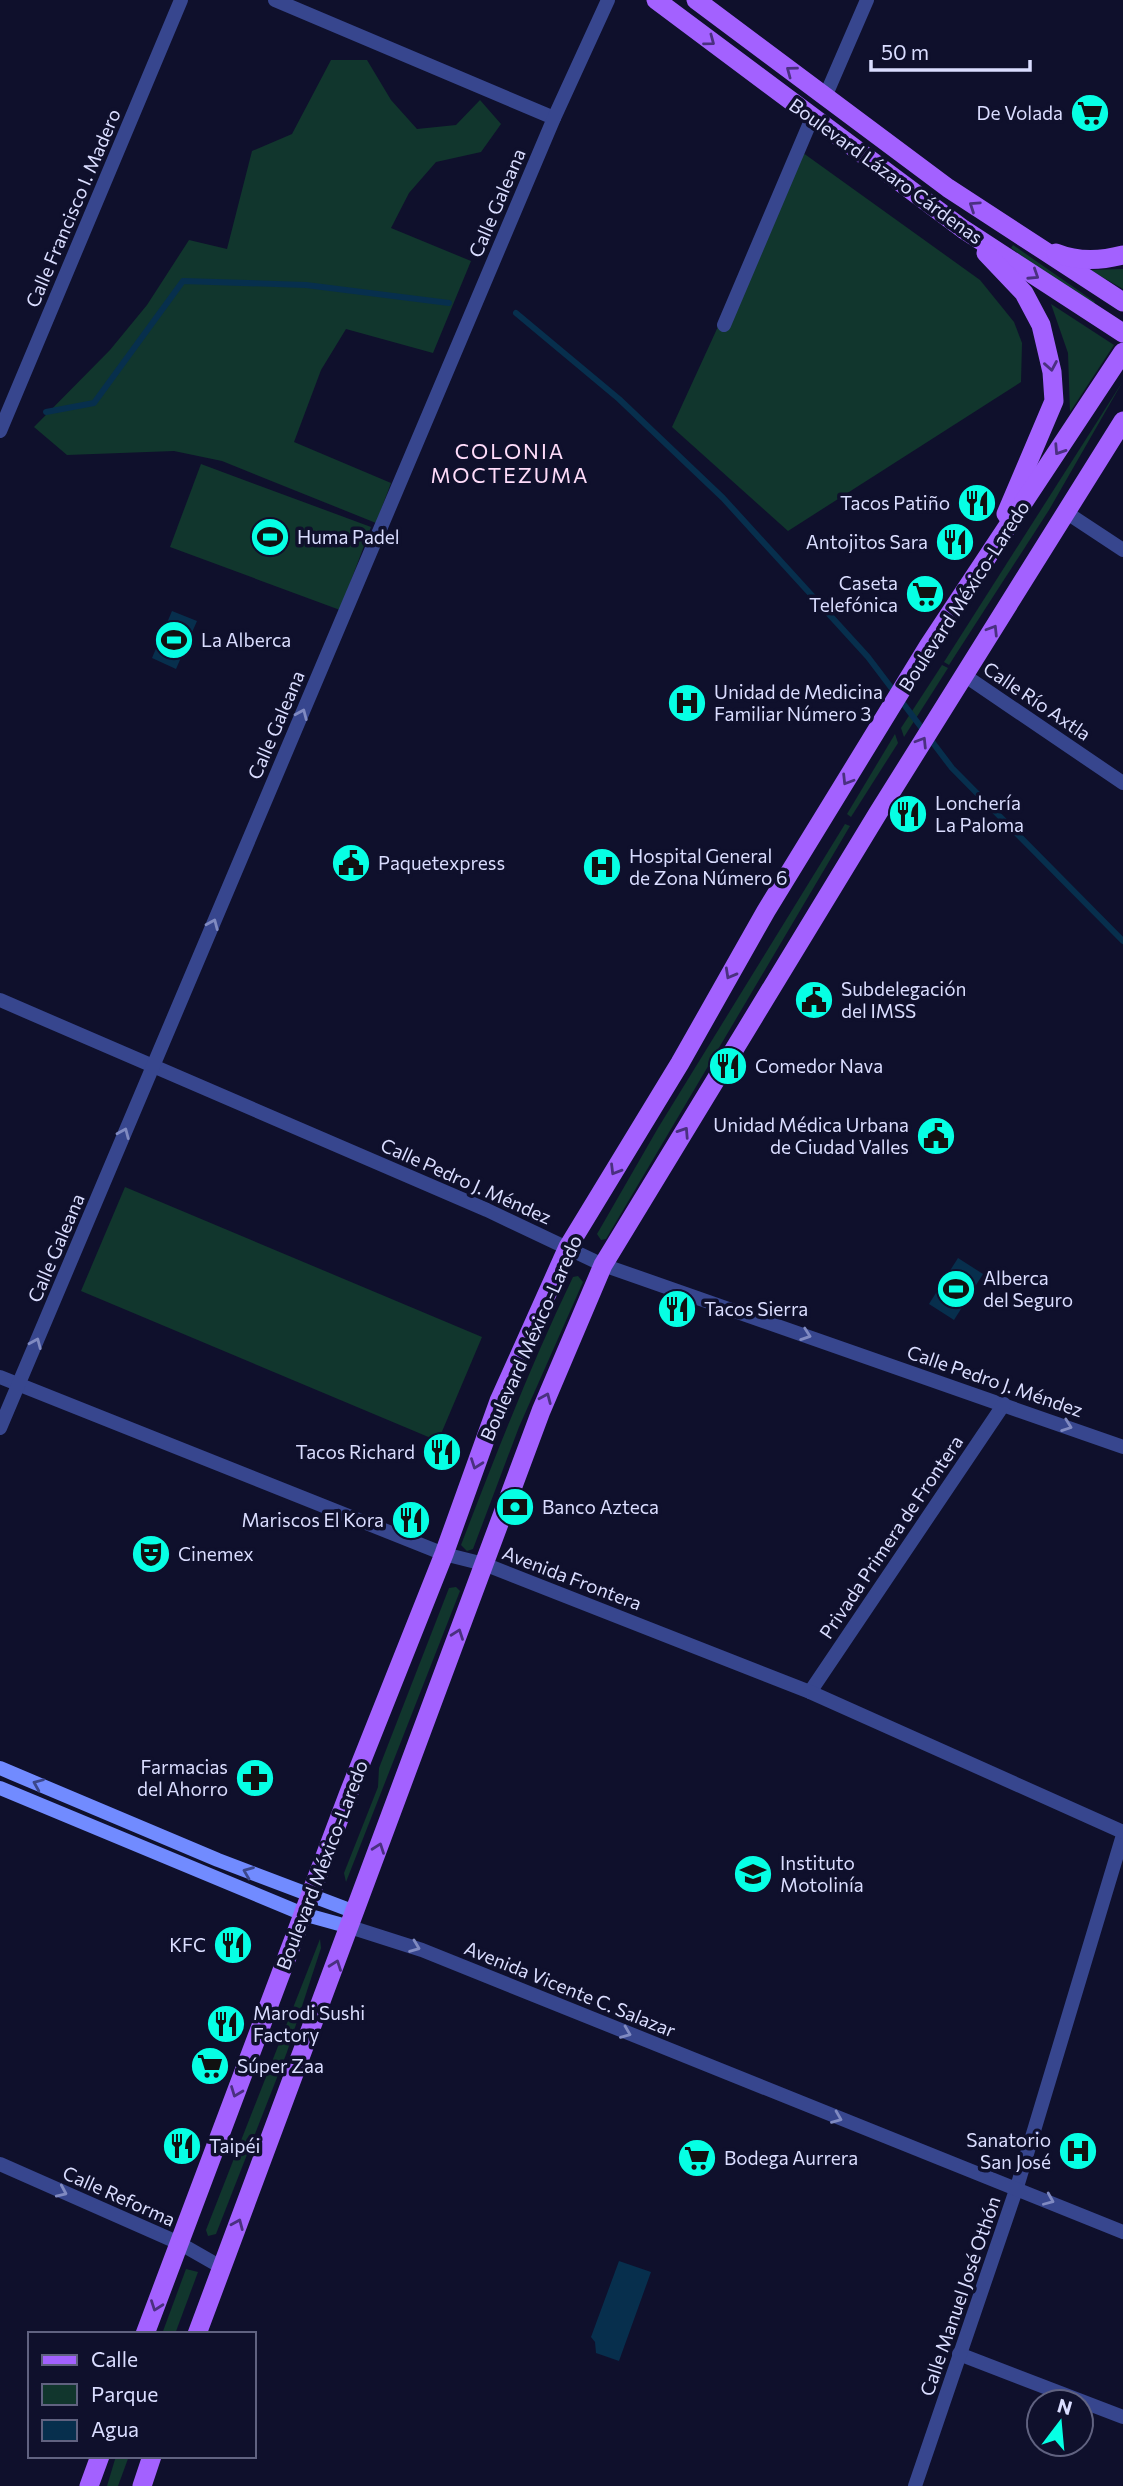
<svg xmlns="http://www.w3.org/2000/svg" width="1123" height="2486" font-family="Commissioner,sans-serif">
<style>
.green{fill:#11362d}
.water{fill:#072f4d}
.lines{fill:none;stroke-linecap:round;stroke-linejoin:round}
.stream{stroke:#072f4d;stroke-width:6}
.minor{stroke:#37468e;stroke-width:14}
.tertiary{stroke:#37468e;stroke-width:14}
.secondary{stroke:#718bff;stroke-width:14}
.primary{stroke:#a361ff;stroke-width:19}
.oneway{stroke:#4a3080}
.oneway2{stroke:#808ac1}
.oneway3{stroke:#3b478b}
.labels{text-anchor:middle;stroke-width:7;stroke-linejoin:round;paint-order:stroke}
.poi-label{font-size:19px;fill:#daddff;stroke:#0f102c;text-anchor:start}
.street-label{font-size:19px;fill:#daddff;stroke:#0f102c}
.neighbourhood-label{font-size:21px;letter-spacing:2px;fill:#ffdcfa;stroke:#0f102c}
</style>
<rect width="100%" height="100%" fill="#0f102c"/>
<g class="green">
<path d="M331,60H367L391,100L417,129L456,125L480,100L501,124L481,152L436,162L409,193L391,228L471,261L433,353L346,329L321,370L294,442L391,483L376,523L222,461L174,451L67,455L34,427L110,350L147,305L189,240L227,249L252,151L292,134Z"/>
<path d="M799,150L980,280L1014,322L1022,343L1021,382L788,531L672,427Z"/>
<path d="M1013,245L1095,302L1092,306L1011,248Z"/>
<path d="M1123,269V289L1090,270Z"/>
<path d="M1051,304L1114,345L1070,412L1068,353Z"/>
<path d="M1123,381L1049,510L949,665L944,662Z"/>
<path d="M201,464L371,527L340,610L170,547Z"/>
<path d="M942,665L948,668L904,737L901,728Z"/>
<path d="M895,734L898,743L851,817L847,814Z"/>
<path d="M845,824L850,826L606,1239L601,1240L597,1234L658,1128Z"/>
<path d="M125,1187L482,1337L438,1441L81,1291Z"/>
<path d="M578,1276L583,1282L519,1427L473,1549L467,1551L461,1545C496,1454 531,1364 573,1277Z"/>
<path d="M456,1587L460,1591L346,1882L344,1873L378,1787L379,1768L449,1588Z"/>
<path d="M320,1939L321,1948L287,2052L216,2234L208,2236L206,2230Z"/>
<path d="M186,2269L198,2272L175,2334H162Z"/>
<path d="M116,2456H129L118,2486H107Z"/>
</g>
<g class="water">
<path d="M172,611L197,621L176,669L152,658Z"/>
<path d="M958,1258L983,1274L954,1320L929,1304Z"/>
<path d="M619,2261L651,2272L619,2361L596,2353L595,2342L591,2337Z"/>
</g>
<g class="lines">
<g class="stream">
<path d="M516,313L619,399L723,498L868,657L952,768L1123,941"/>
<path d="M46,412L94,403L183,281L306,285L449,303"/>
</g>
<g class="minor">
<path d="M275,0L554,118"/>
<path d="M825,97L867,0"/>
<path d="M724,325L812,118"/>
<path d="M0,431L181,0"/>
<path d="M1067,513L1123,550"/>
<path d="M964,675L1123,783"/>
<path d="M0,1000L487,1210L603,1265L1123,1447"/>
<path d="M0,1377L444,1554"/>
<path d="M0,1428L554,118L608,0"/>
<path d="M810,1692L1004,1404"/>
<path d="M0,2164L179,2243L221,2267"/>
<path d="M959,2354L1123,2417"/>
<path d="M915,2486L1017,2187L1123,1835"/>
</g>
<g class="tertiary">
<path d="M444,1554L484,1564L810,1692L1123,1832"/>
<path d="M350,1927L422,1950L1123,2232"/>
</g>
<g class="secondary">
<path d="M0,1768L218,1860L355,1912"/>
<path d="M0,1788L303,1914L350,1927"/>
</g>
<g class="primary">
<path d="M656,0L963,229L1123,333"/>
<path d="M696,0L948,188L1123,302"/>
<path d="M986,253L1024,293L1041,325L1052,372L1054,401L1006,514"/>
<path d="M1056,253C1078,262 1100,261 1123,255"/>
<path d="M145,2334L348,1795L444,1554L499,1401L568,1247L680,1063L766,911L929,645L1123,352"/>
<path d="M197,2334L541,1411L603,1265L878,813L1123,421"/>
<path d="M89,2486L100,2456"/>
<path d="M142,2486L152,2456"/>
</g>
</g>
<defs><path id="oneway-chevron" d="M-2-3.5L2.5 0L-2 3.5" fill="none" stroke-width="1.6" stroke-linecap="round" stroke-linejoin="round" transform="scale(1.75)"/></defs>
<g class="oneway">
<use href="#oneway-chevron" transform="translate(710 41) rotate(37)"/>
<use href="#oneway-chevron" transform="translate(791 71) rotate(-143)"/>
<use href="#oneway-chevron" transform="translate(974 206) rotate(-146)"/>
<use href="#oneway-chevron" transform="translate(1034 275) rotate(33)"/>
<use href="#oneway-chevron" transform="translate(1051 366) rotate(80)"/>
<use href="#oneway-chevron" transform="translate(1059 450) rotate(123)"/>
<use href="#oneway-chevron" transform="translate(993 630) rotate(-58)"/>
<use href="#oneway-chevron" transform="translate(922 742) rotate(-58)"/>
<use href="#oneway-chevron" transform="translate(847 780) rotate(122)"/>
<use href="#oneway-chevron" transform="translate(730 974) rotate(119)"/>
<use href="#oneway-chevron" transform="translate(684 1132) rotate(-57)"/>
<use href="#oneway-chevron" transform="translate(615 1170) rotate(121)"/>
<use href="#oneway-chevron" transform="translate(546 1398) rotate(-67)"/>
<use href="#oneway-chevron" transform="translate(476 1464) rotate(110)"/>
<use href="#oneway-chevron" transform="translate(458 1634) rotate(-70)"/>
<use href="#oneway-chevron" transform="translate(379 1848) rotate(-70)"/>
<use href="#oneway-chevron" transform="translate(336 1965) rotate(-70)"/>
<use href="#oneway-chevron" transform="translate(236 2092) rotate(111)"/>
<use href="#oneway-chevron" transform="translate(238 2224) rotate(-67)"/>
<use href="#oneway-chevron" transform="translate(156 2306) rotate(110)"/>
</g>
<g class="oneway2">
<use href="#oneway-chevron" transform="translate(302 714) rotate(-67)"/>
<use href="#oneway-chevron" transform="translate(213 924) rotate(-67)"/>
<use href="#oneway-chevron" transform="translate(124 1133) rotate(-67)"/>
<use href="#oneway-chevron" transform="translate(806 1335) rotate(19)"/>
<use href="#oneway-chevron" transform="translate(36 1343) rotate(-67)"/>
<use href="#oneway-chevron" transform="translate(1067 1426) rotate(20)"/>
<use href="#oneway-chevron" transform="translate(415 1947) rotate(21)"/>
<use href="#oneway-chevron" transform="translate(626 2033) rotate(22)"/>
<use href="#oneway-chevron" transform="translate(837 2118) rotate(22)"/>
<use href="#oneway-chevron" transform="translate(62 2192) rotate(24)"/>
<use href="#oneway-chevron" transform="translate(1049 2200) rotate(23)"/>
</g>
<g class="oneway3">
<use href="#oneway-chevron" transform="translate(38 1784) rotate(-157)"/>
<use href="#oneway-chevron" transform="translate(248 1872) rotate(-158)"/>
</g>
<defs>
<g id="supermarket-disc" transform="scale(2.0125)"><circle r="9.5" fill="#06ffe4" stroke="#0f102c"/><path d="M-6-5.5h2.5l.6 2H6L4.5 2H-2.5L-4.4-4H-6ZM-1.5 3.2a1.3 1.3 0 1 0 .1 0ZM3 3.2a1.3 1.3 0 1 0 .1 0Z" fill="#111"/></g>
<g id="restaurant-disc" transform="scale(2.0125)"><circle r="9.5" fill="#06ffe4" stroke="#0f102c"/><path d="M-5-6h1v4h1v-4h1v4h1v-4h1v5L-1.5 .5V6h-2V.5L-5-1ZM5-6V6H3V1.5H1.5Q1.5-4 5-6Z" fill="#111"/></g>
<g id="stadium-disc" transform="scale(2.0125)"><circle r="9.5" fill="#06ffe4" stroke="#0f102c"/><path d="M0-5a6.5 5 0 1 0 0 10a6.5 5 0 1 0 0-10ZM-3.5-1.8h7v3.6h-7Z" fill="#111"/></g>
<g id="hospital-disc" transform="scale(2.0125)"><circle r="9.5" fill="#06ffe4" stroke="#0f102c"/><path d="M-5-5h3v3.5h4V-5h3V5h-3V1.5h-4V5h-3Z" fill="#111"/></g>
<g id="civic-disc" transform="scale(2.0125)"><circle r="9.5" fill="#06ffe4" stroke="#0f102c"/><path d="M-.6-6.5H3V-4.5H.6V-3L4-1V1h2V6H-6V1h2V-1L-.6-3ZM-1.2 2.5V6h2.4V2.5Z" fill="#111"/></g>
<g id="bank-disc" transform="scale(2.0125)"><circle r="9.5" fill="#06ffe4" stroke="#0f102c"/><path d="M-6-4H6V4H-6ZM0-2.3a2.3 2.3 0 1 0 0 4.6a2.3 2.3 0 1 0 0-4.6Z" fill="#111"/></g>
<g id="theatre-disc" transform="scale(2.0125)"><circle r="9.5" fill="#06ffe4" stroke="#0f102c"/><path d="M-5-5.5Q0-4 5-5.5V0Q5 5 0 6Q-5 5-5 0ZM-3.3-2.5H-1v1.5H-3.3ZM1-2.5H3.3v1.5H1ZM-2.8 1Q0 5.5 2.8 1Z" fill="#111"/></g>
<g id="pharmacy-disc" transform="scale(2.0125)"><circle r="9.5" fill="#06ffe4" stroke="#0f102c"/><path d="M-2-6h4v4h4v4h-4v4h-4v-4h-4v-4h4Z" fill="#111"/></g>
<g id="school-disc" transform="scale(2.0125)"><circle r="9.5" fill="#06ffe4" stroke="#0f102c"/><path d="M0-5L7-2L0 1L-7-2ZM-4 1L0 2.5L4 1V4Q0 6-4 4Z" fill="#111"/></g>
</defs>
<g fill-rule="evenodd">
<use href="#supermarket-disc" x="1090" y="113"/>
<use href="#restaurant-disc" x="977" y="503"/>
<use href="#stadium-disc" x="270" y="537"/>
<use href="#restaurant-disc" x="955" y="542"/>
<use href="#supermarket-disc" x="925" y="594"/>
<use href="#stadium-disc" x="174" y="640"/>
<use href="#hospital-disc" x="687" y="703"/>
<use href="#restaurant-disc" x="908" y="814"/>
<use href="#civic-disc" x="351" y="863"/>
<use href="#hospital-disc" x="602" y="867"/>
<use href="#civic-disc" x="814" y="1000"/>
<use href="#restaurant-disc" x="728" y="1066"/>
<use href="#civic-disc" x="936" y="1136"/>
<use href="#stadium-disc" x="956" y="1289"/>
<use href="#restaurant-disc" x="677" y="1309"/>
<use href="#restaurant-disc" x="442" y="1452"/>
<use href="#bank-disc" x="515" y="1507"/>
<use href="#restaurant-disc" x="411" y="1520"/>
<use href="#theatre-disc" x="151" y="1554"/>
<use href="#pharmacy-disc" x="255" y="1778"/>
<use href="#school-disc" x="753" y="1874"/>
<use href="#restaurant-disc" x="233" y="1945"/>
<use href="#restaurant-disc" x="226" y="2024"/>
<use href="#supermarket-disc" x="210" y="2066"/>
<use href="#restaurant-disc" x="182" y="2146"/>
<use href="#hospital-disc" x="1078" y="2151"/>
<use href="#supermarket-disc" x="697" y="2158"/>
</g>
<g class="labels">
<g class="poi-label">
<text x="1063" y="120" text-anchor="end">De Volada</text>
<text x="950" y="510" text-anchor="end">Tacos Patiño</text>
<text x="297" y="544">Huma Padel</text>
<text x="928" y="549" text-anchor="end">Antojitos Sara</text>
<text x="898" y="590" text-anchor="end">Caseta<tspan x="898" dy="22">Telefónica</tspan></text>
<text x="201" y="647">La Alberca</text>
<text x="714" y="699">Unidad de Medicina<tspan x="714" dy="22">Familiar Número 3</tspan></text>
<text x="935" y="810">Lonchería<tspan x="935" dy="22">La Paloma</tspan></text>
<text x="629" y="863">Hospital General<tspan x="629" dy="22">de Zona Número 6</tspan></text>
<text x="378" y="870">Paquetexpress</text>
<text x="841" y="996">Subdelegación<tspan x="841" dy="22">del IMSS</tspan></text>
<text x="755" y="1073">Comedor Nava</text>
<text x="909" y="1132" text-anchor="end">Unidad Médica Urbana<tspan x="909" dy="22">de Ciudad Valles</tspan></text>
<text x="983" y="1285">Alberca<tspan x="983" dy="22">del Seguro</tspan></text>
<text x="704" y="1316">Tacos Sierra</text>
<text x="415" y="1459" text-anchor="end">Tacos Richard</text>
<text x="542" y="1514">Banco Azteca</text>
<text x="384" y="1527" text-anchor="end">Mariscos El Kora</text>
<text x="178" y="1561">Cinemex</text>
<text x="228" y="1774" text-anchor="end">Farmacias<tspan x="228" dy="22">del Ahorro</tspan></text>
<text x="780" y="1870">Instituto<tspan x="780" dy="22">Motolinía</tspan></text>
<text x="206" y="1952" text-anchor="end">KFC</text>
<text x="253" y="2020">Marodi Sushi<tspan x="253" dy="22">Factory</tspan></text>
<text x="237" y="2073">Súper Zaa</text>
<text x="1051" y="2147" text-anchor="end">Sanatorio<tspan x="1051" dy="22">San José</tspan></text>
<text x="209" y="2153">Taipéi</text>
<text x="724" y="2165">Bodega Aurrera</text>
</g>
<g class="street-label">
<text transform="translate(886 171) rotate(36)" y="7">Boulevard Lázaro Cárdenas</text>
<text transform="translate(497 203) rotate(-67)" y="7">Calle Galeana</text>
<text transform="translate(73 208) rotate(-67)" y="7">Calle Francisco I. Madero</text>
<text transform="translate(964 596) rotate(-57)" y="7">Boulevard México-Laredo</text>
<text transform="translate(1037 701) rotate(34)" y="7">Calle Río Axtla</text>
<text transform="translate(276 725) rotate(-67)" y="7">Calle Galeana</text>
<text transform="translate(466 1181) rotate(24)" y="7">Calle Pedro J. Méndez</text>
<text transform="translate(56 1248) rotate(-67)" y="7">Calle Galeana</text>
<text transform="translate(531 1338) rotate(-66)" y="7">Boulevard México-Laredo</text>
<text transform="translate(995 1381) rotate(19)" y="7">Calle Pedro J. Méndez</text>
<text transform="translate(891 1537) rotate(-56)" y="7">Privada Primera de Frontera</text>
<text transform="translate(572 1578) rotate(21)" y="7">Avenida Frontera</text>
<text transform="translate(322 1865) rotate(-69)" y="7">Boulevard México-Laredo</text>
<text transform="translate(570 1989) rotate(22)" y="7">Avenida Vicente C. Salazar</text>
<text transform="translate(119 2196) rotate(24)" y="7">Calle Reforma</text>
<text transform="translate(960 2296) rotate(-71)" y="7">Calle Manuel José Othón</text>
</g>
<g class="neighbourhood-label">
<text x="510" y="459">COLONIA<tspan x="510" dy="24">MOCTEZUMA</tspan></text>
</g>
</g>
<rect x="28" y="2332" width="228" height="126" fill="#0f102c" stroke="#606280" stroke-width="2"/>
<rect x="42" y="2355" width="35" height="10" fill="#a361ff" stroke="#606280" stroke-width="2"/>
<text x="91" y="2367" font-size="21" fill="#daddff">Calle</text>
<rect x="42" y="2384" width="35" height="21" fill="#11362d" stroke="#606280" stroke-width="2"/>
<text x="91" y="2402" font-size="21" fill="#daddff">Parque</text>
<rect x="42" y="2420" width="35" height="21" fill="#072f4d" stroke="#606280" stroke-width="2"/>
<text x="91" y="2437" font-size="21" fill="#daddff">Agua</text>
<g transform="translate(1060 2423) rotate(16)"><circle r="33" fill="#0f102c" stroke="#606280" stroke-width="2"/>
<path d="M0-5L12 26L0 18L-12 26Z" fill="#06ffe4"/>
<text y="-10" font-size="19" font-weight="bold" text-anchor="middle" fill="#daddff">N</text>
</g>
<path d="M871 60v10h159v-10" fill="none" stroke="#daddff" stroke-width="3.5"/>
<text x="881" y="60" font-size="21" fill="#daddff" stroke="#0f102c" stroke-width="5" paint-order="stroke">50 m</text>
</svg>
